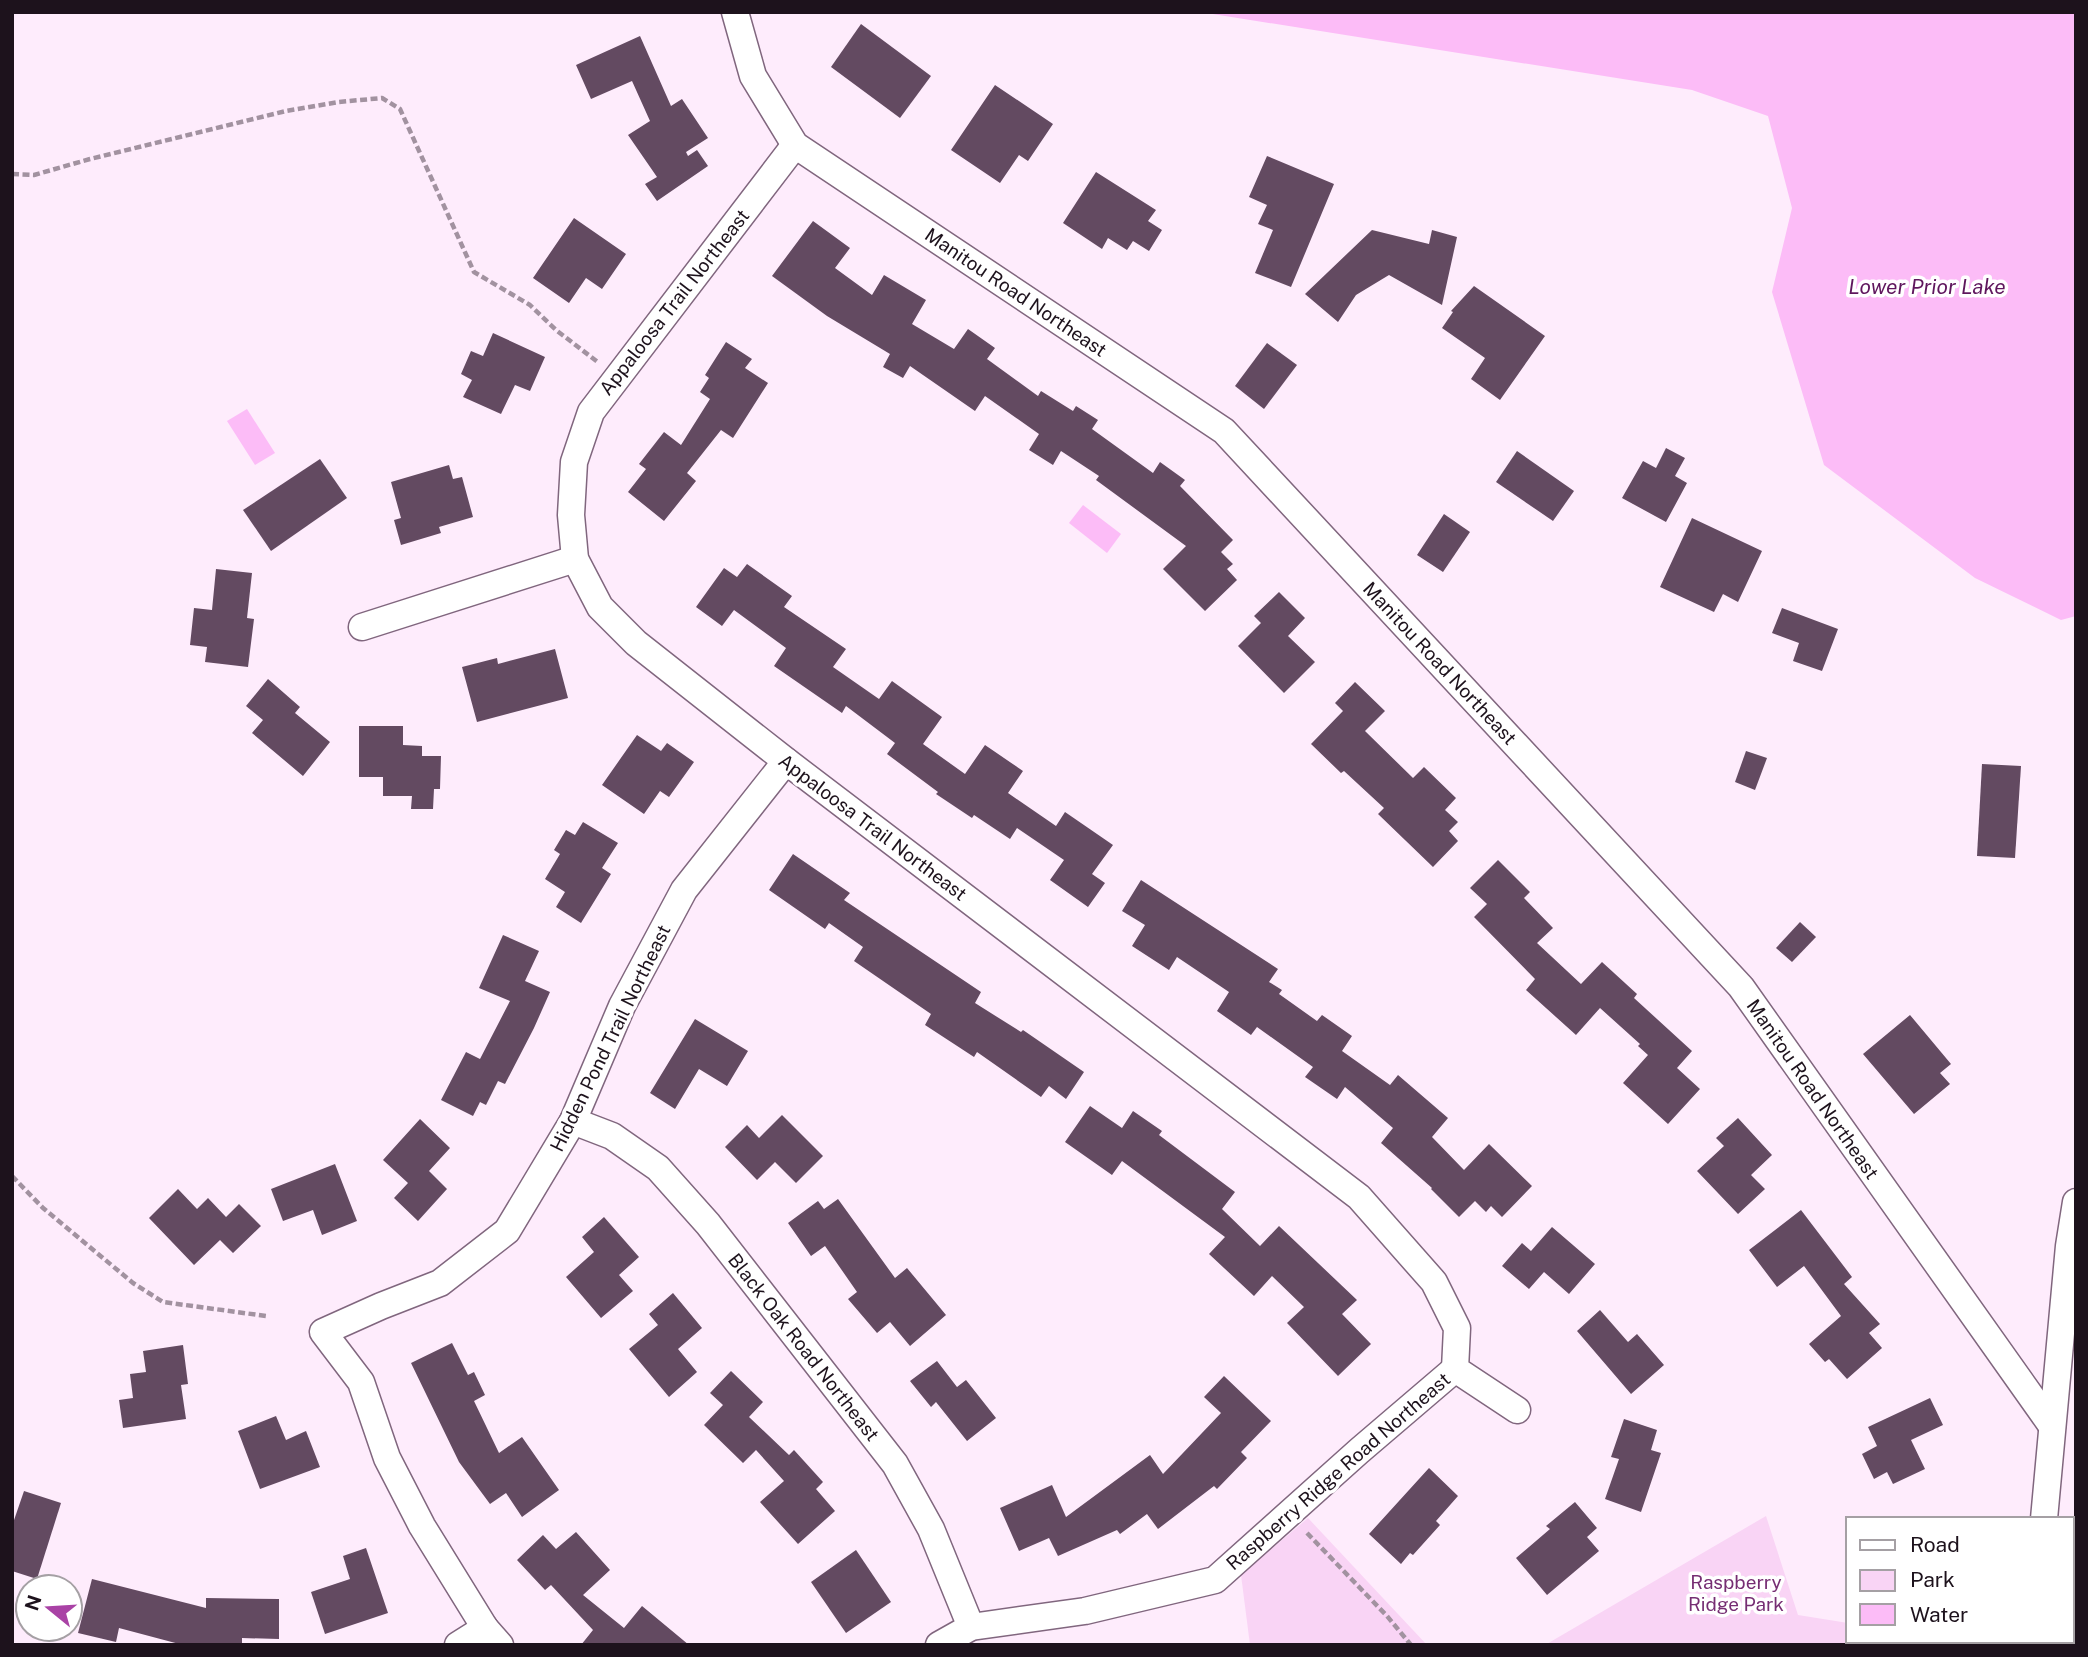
<svg xmlns="http://www.w3.org/2000/svg" width="2088" height="1657" font-family="'Public Sans',sans-serif">
<style>
.green{fill:#f9d4f5}
.water{fill:#fcbcf7}
.building{fill:#634a61}
.lines{fill:none;stroke-linecap:round;stroke-linejoin:round}
.street-casing{stroke:#80667e;stroke-width:29}
.path{stroke:#a292a0;stroke-width:4.5;stroke-dasharray:7 3.5;stroke-linecap:butt}
.street{stroke:#fff;stroke-width:26}
.labels{text-anchor:middle;stroke-width:7;stroke-linejoin:round;paint-order:stroke}
.street-label{font-size:19px;fill:#1d121c;stroke:#fff}
.park-label{font-size:19px;fill:#762e73;stroke:#fff}
.water-label{font-size:21px;font-style:italic;fill:#5f165d;stroke:#fff}
</style>
<rect width="100%" height="100%" fill="#feecfc"/>
<g class="green">
<path d="M1766,1516L1798,1615L1848,1623V1641H1966L1988,1645H1545Z"/>
<path d="M1308,1518L1427,1645H1250L1241,1575Z"/>
</g>
<g class="water">
<path d="M1200,12H2076V616L2061,620L1975,578L1824,465L1772,292L1792,208L1768,116L1692,90Z"/>
<path d="M247,409L275,453L255,465L227,421Z"/>
<path d="M1083,505L1121,534L1107,553L1069,523Z"/>
</g>
<g class="building">
<path d="M861,24L931,76L900,118L831,67Z"/>
<path d="M640,36L671,106L682,99L708,138L686,152L688,156L697,150L708,166L657,201L645,184L657,177L628,135L650,121L632,81L591,99L576,65Z"/>
<path d="M995,85L1053,124L1028,161L1019,155L1000,183L951,150Z"/>
<path d="M1267,156L1334,184L1291,287L1255,273L1273,230L1258,224L1267,205L1249,197Z"/>
<path d="M1096,172L1156,210L1148,221L1162,230L1149,251L1133,241L1127,250L1108,238L1102,249L1063,223Z"/>
<path d="M574,218L626,254L602,289L586,278L569,303L533,278Z"/>
<path d="M813,221L850,248L835,268L872,295L884,275L926,300L912,324L954,349L968,329L995,348L987,359L1038,396L1041,391L1073,411L1076,406L1098,420L1092,429L1153,473L1160,462L1185,480L1180,486L1233,540L1221,552L1233,564L1227,569L1237,580L1205,611L1163,569L1186,546L1096,480L1099,476L1061,451L1053,465L1029,450L1039,434L985,396L975,411L910,366L903,378L883,367L890,354L827,316L772,276Z"/>
<path d="M1372,230L1429,244L1432,230L1457,237L1442,305L1389,275L1356,295L1338,322L1305,294Z"/>
<path d="M1474,286L1545,336L1500,400L1471,379L1485,358L1442,328L1453,312L1451,311Z"/>
<path d="M493,333L545,357L530,391L515,385L501,414L463,397L472,380L461,374L471,351L483,356Z"/>
<path d="M726,342L752,359L745,368L768,383L733,438L721,430L687,473L696,481L664,521L628,492L646,469L639,464L664,432L681,445L710,399L700,392L709,378L705,375Z"/>
<path d="M1267,343L1297,365L1264,409L1235,386Z"/>
<path d="M1666,448L1685,458L1675,476L1687,483L1666,522L1622,498L1643,461L1656,468Z"/>
<path d="M1517,451L1574,491L1553,521L1496,482Z"/>
<path d="M320,459L347,498L271,551L243,510Z"/>
<path d="M449,465L453,479L462,477L473,517L439,527L441,533L401,545L394,520L401,518L391,482Z"/>
<path d="M1444,514L1470,532L1443,572L1417,555Z"/>
<path d="M1692,518L1762,551L1738,602L1723,594L1714,612L1660,587Z"/>
<path d="M747,564L792,596L784,607L846,649L833,667L879,699L892,681L942,717L923,744L965,774L985,745L1023,771L1008,793L1056,826L1065,812L1113,845L1092,874L1105,883L1088,907L1050,880L1064,860L1017,828L1010,839L974,815L972,818L936,794L938,792L887,754L895,743L846,706L842,713L774,666L786,648L734,610L722,626L696,607L724,568L737,577Z"/>
<path d="M216,569L252,573L247,618L254,619L248,667L205,662L207,647L190,645L194,608L212,610Z"/>
<path d="M1279,592L1305,618L1288,636L1315,662L1284,693L1238,646L1261,623L1254,616Z"/>
<path d="M1782,608L1838,629L1822,671L1793,661L1799,643L1772,633Z"/>
<path d="M555,649L568,698L477,722L462,667L497,658L498,664Z"/>
<path d="M268,679L300,707L295,713L330,742L303,776L252,733L263,720L246,706Z"/>
<path d="M1355,682L1385,711L1365,731L1413,778L1424,767L1456,798L1445,810L1458,822L1449,831L1458,841L1433,867L1378,814L1384,808L1344,771L1341,773L1311,744L1343,711L1335,703Z"/>
<path d="M359,726H403V745L422,746V756H441L440,789H434L433,809H411L412,796H383V777H359Z"/>
<path d="M637,735L661,751L667,743L694,762L669,797L660,791L644,814L602,785Z"/>
<path d="M1746,751L1767,758L1755,790L1735,782Z"/>
<path d="M1982,764L2021,766L2015,858L1977,856Z"/>
<path d="M583,822L618,843L602,868L611,874L581,923L556,907L565,892L545,879L560,854L554,850L566,830L575,835Z"/>
<path d="M793,854L850,893L844,900L981,992L975,1003L1021,1032L1023,1030L1084,1072L1066,1099L1049,1086L1041,1097L977,1052L974,1057L925,1025L931,1014L854,961L863,947L829,923L825,929L769,890Z"/>
<path d="M1498,860L1530,892L1524,898L1553,928L1537,943L1581,984L1602,962L1637,994L1634,998L1692,1051L1677,1068L1700,1089L1668,1124L1623,1083L1648,1055L1638,1046L1640,1044L1600,1008L1576,1035L1526,990L1535,979L1474,917L1487,904L1470,888Z"/>
<path d="M1141,880L1278,969L1269,982L1282,990L1279,994L1317,1021L1322,1015L1352,1036L1342,1051L1390,1085L1398,1075L1448,1118L1432,1137L1464,1170L1489,1144L1532,1186L1502,1217L1491,1206L1486,1212L1475,1201L1459,1217L1431,1189L1432,1188L1381,1143L1393,1128L1345,1087L1337,1099L1305,1077L1313,1067L1257,1027L1251,1035L1217,1011L1229,992L1177,957L1169,970L1132,946L1145,925L1122,911Z"/>
<path d="M1800,922L1816,937L1792,962L1776,948Z"/>
<path d="M503,935L539,951L525,981L550,992L534,1028L505,1084L498,1081L486,1105L480,1102L473,1116L441,1100L466,1052L480,1059L510,1001L479,988Z"/>
<path d="M1910,1015L1951,1064L1940,1073L1950,1084L1914,1114L1863,1054Z"/>
<path d="M695,1019L748,1051L727,1086L699,1069L675,1109L650,1093Z"/>
<path d="M1090,1106L1122,1128L1133,1111L1162,1131L1159,1135L1235,1192L1222,1209L1260,1246L1279,1226L1357,1300L1342,1314L1371,1344L1338,1376L1287,1323L1304,1307L1272,1276L1254,1296L1209,1254L1225,1237L1122,1161L1112,1175L1065,1142Z"/>
<path d="M782,1115L823,1156L796,1183L775,1162L757,1180L725,1147L747,1125L759,1138Z"/>
<path d="M1738,1118L1772,1155L1751,1175L1765,1189L1738,1214L1697,1171L1724,1146L1716,1138Z"/>
<path d="M420,1119L450,1148L429,1171L447,1189L418,1221L394,1198L408,1183L383,1160Z"/>
<path d="M335,1164L357,1221L322,1235L313,1210L283,1221L271,1189Z"/>
<path d="M178,1189L197,1209L208,1198L226,1217L239,1204L261,1226L233,1253L220,1240L194,1265L149,1218Z"/>
<path d="M838,1199L895,1278L907,1268L946,1315L910,1346L890,1322L877,1333L848,1299L857,1292L825,1246L811,1256L788,1223L818,1201L824,1209Z"/>
<path d="M1801,1210L1852,1277L1844,1284L1880,1324L1869,1333L1882,1348L1847,1379L1829,1359L1825,1362L1809,1344L1841,1316L1804,1266L1777,1287L1749,1250Z"/>
<path d="M604,1217L639,1257L619,1275L633,1291L601,1318L566,1277L594,1252L582,1237Z"/>
<path d="M1552,1227L1595,1264L1569,1294L1544,1272L1529,1289L1502,1266L1522,1243L1531,1251Z"/>
<path d="M673,1293L702,1328L678,1349L697,1372L669,1397L629,1349L658,1325L649,1314Z"/>
<path d="M1600,1310L1628,1342L1637,1334L1664,1365L1631,1394L1577,1331Z"/>
<path d="M452,1343L468,1375L474,1372L485,1395L474,1401L499,1453L522,1437L559,1490L522,1517L506,1493L490,1504L459,1462L411,1363Z"/>
<path d="M183,1345L188,1384L181,1385L186,1419L123,1428L119,1400L133,1398L130,1374L146,1372L143,1351Z"/>
<path d="M937,1361L957,1387L966,1380L996,1418L967,1441L936,1402L931,1407L910,1381Z"/>
<path d="M731,1371L763,1402L749,1417L789,1455L794,1450L823,1482L816,1489L835,1511L798,1544L760,1502L784,1481L756,1450L743,1463L704,1425L723,1405L710,1393Z"/>
<path d="M1224,1376L1271,1421L1241,1452L1247,1458L1217,1489L1214,1486L1158,1529L1147,1514L1120,1534L1117,1530L1058,1556L1049,1538L1019,1551L1000,1508L1052,1485L1066,1517L1150,1455L1163,1474L1221,1413L1204,1397Z"/>
<path d="M1930,1398L1943,1425L1911,1440L1925,1469L1893,1484L1887,1472L1874,1479L1862,1454L1877,1446L1868,1427Z"/>
<path d="M276,1416L286,1440L306,1431L320,1467L260,1489L238,1431Z"/>
<path d="M1624,1419L1657,1430L1651,1450L1661,1453L1641,1512L1605,1499L1619,1459L1611,1457Z"/>
<path d="M1429,1468L1458,1496L1436,1521L1440,1525L1413,1555L1410,1553L1401,1564L1369,1534Z"/>
<path d="M24,1491L61,1503L37,1579L12,1571V1526Z"/>
<path d="M1575,1502L1597,1528L1587,1537L1599,1551L1547,1595L1516,1558L1550,1529L1546,1526Z"/>
<path d="M576,1532L610,1570L583,1595L624,1628L642,1606L689,1645H581L593,1630L551,1585L545,1590L517,1560L543,1535L556,1549Z"/>
<path d="M366,1548L388,1613L325,1634L311,1592L350,1579L343,1556Z"/>
<path d="M856,1550L891,1602L846,1633L811,1582Z"/>
<path d="M92,1579L206,1608V1598L279,1599V1639L242,1638V1645H183L119,1628L116,1642L78,1633Z"/>
</g>
<g class="lines">
<g class="street-casing">
<g id="street">
<path d="M735,12L753,76L795,145L1224,431L1741,987L2052,1426"/>
<path d="M795,145L591,412L574,462L571,515L575,559L600,607L636,643L786,761L1359,1197L1434,1282L1457,1328L1455,1369L1517,1410"/>
<path d="M362,627L575,559"/>
<path d="M573,1121L612,1136L658,1168L708,1224L895,1464L931,1529L971,1627"/>
<path d="M2044,1519L2069,1246L2076,1202"/>
<path d="M2072,1627L2076,1628"/>
<path d="M458,1645L485,1628"/>
<path d="M500,1645L485,1628L422,1526L387,1458L361,1382L323,1332L381,1306L440,1283L507,1231L573,1121L622,1006L684,890L786,761"/>
<path d="M939,1645L971,1627L1085,1611L1215,1580L1359,1451L1455,1369"/>
<path d="M2033,1645L2034,1641"/>
</g>
</g>
<g class="path">
<path d="M12,174L34,175L90,159L286,111L339,102L382,98L400,109L474,272L530,305L556,330L599,363"/>
<path d="M12,1176L43,1208L133,1283L163,1302L266,1316"/>
<path d="M1307,1533L1387,1616L1411,1645"/>
</g>
<use href="#street" class="street"/>
</g>
<g class="labels">
<g class="street-label">
<text transform="translate(1016 292) rotate(34)" y="7">Manitou Road Northeast</text>
<text transform="translate(674 302) rotate(-52)" y="7">Appaloosa Trail Northeast</text>
<text transform="translate(1440 663) rotate(47)" y="7">Manitou Road Northeast</text>
<text transform="translate(873 827) rotate(37)" y="7">Appaloosa Trail Northeast</text>
<text transform="translate(610 1038) rotate(-64)" y="7">Hidden Pond Trail Northeast</text>
<text transform="translate(1813 1089) rotate(55)" y="7">Manitou Road Northeast</text>
<text transform="translate(804 1347) rotate(52)" y="7">Black Oak Road Northeast</text>
<text transform="translate(1338 1471) rotate(-41)" y="7">Raspberry Ridge Road Northeast</text>
</g>
<g class="park-label">
<text x="1736" y="1589">Raspberry<tspan x="1736" dy="22">Ridge Park</tspan></text>
</g>
<g class="water-label">
<text x="1927" y="294">Lower Prior Lake</text>
</g>
</g>
<rect width="2088" height="1657" fill="none" stroke="#1d121c" stroke-width="28"/>
<rect x="1846" y="1517" width="228" height="126" fill="#ffffff" stroke="#a5a0a4" stroke-width="2"/>
<rect x="1860" y="1540" width="35" height="10" fill="#ffffff" stroke="#a5a0a4" stroke-width="2"/>
<text x="1910" y="1552" font-size="21" fill="#1d121c">Road</text>
<rect x="1860" y="1570" width="35" height="21" fill="#f9d4f5" stroke="#a5a0a4" stroke-width="2"/>
<text x="1910" y="1587" font-size="21" fill="#1d121c">Park</text>
<rect x="1860" y="1604" width="35" height="21" fill="#fcbcf7" stroke="#a5a0a4" stroke-width="2"/>
<text x="1910" y="1622" font-size="21" fill="#1d121c">Water</text>
<g transform="translate(49 1608) rotate(288)"><circle r="33" fill="#ffffff" stroke="#a5a0a4" stroke-width="2"/>
<path d="M0-5L12 26L0 18L-12 26Z" fill="#a942a5"/>
<text y="-10" font-size="19" font-weight="bold" text-anchor="middle" fill="#1d121c">N</text>
</g>
</svg>
